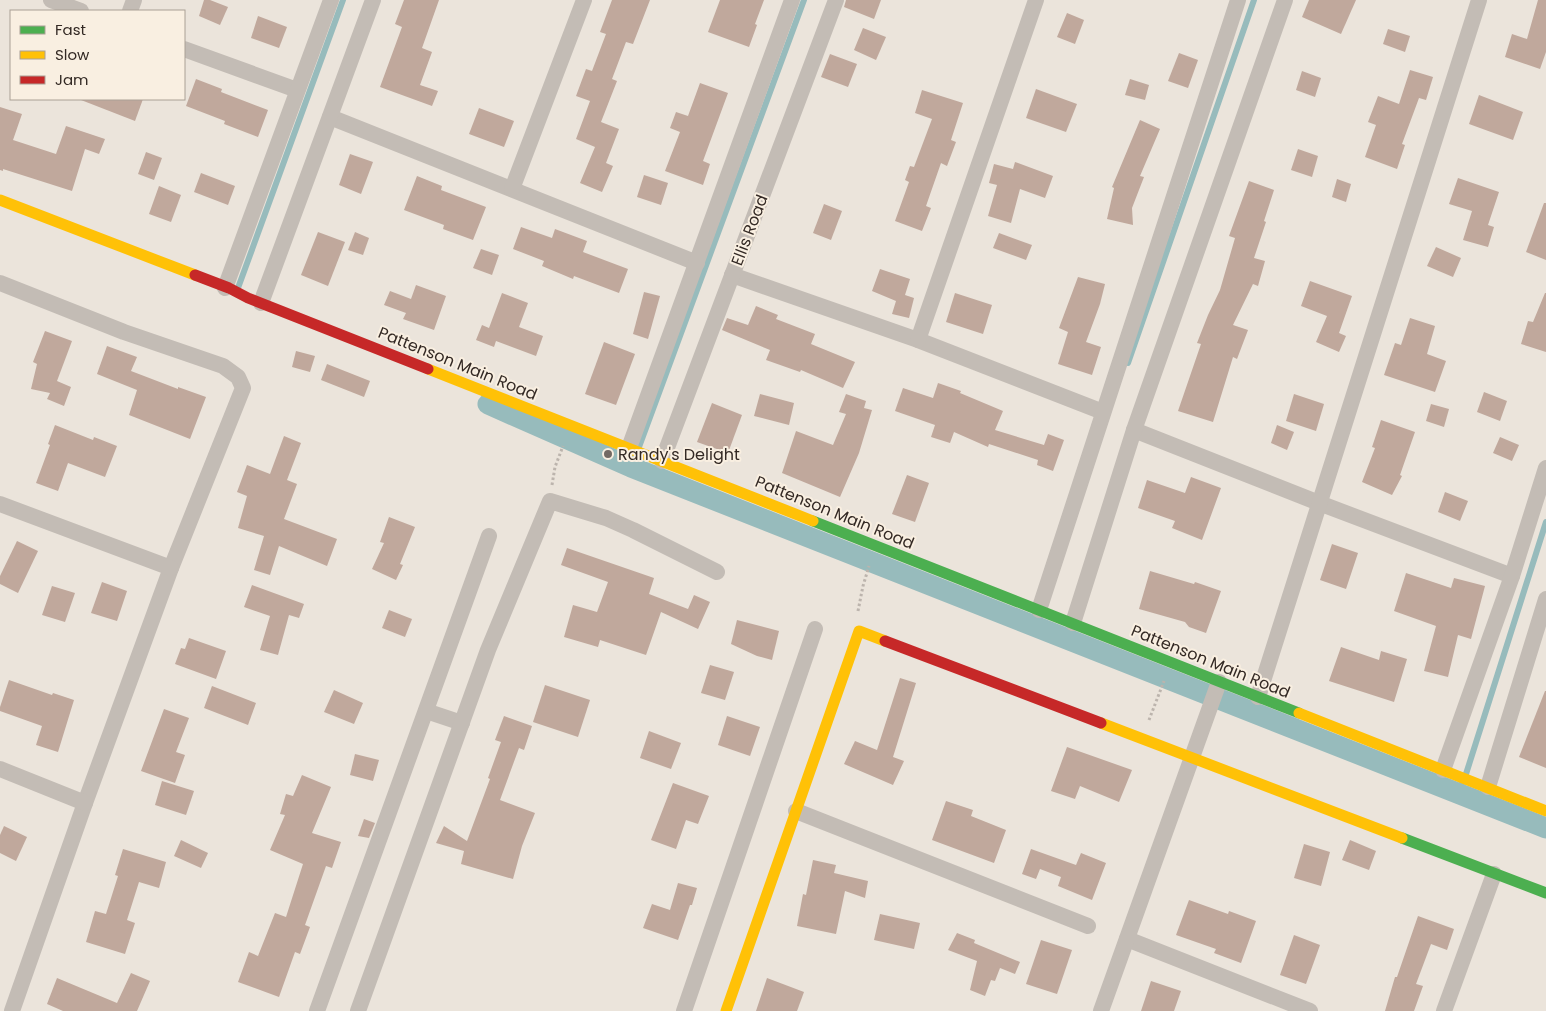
<svg xmlns="http://www.w3.org/2000/svg" width="1546" height="1011" font-family="Poppins,sans-serif">
<style>
.lines{fill:none;stroke-linecap:round;stroke-linejoin:round}
.stream{stroke:#97bbbc;stroke-width:6}
.canal{stroke:#97bbbc;stroke-width:21}
.building{fill:#c0a89c}
.path{stroke:#bcb4ad;stroke-width:3;stroke-dasharray:2.5 2.5;stroke-linecap:butt}
.street{stroke:#c3bcb5;stroke-width:16}
.fast{stroke:#4caf50;stroke-width:11}
.slow{stroke:#ffc107;stroke-width:11}
.jam{stroke:#c62828;stroke-width:11}
.poi-dot{fill:#736a64;stroke:#f9efe1;stroke-width:2}
.labels{text-anchor:middle;stroke-width:4;stroke-linejoin:round;paint-order:stroke}
.street-label{font-size:16px;fill:#332924;stroke:#f9efe1}
.poi-label{font-size:16px;fill:#332924;stroke:#f9efe1;text-anchor:start}
</style>
<rect width="100%" height="100%" fill="#ebe4db"/>
<g class="lines">
<g class="stream">
<path d="M238,288L343,0"/>
<path d="M1128,363L1254,0"/>
<path d="M639,447L804,0"/>
<path d="M631,467L635,456"/>
<path d="M1036,627L1040,615"/>
<path d="M1466,774L1546,522"/>
<path d="M1459,794L1462,783"/>
</g>
<path class="canal" d="M488,404L631,467L1546,828"/>
</g>
<g class="building">
<path d="M204,0H210L228,7L220,25L199,16Z"/>
<path d="M404,0H439L422,48L432,52L420,85L438,91L432,106L380,87L402,27L395,24Z"/>
<path d="M612,0H650L633,44L626,42L612,79L617,81L601,122L619,129L606,163L613,166L602,192L580,183L595,147L576,139L590,101L576,96L586,69L592,71L606,34L600,32Z"/>
<path d="M720,0H764L755,24L757,25L749,47L708,32Z"/>
<path d="M846,0H881L874,19L844,7Z"/>
<path d="M1309,0H1356L1341,34L1302,17Z"/>
<path d="M1538,0H1546V52L1540,69L1505,57L1512,34L1527,39Z"/>
<path d="M1067,13L1084,20L1075,44L1057,37Z"/>
<path d="M258,16L287,27L279,48L251,38Z"/>
<path d="M863,28L886,37L876,60L854,50Z"/>
<path d="M1388,29L1410,36L1405,52L1383,44Z"/>
<path d="M1179,53L1198,60L1188,88L1168,81Z"/>
<path d="M830,54L857,64L848,87L821,77Z"/>
<path d="M1410,70L1433,77L1426,100L1419,98L1402,144L1405,145L1397,169L1365,157L1376,125L1368,122L1378,96L1399,104Z"/>
<path d="M1302,71L1321,78L1315,97L1296,90Z"/>
<path d="M196,79L222,89L221,92L268,110L258,137L224,124L225,121L186,106Z"/>
<path d="M1130,79L1149,85L1145,100L1125,95Z"/>
<path d="M700,83L728,93L703,161L710,164L703,185L665,171L680,132L670,128L676,112L688,116Z"/>
<path d="M1036,89L1077,104L1066,132L1026,118Z"/>
<path d="M922,90L963,103L951,140L956,142L947,166L941,163L926,206L931,208L922,231L895,221L909,182L905,180L910,166L914,167L932,119L915,113Z"/>
<path d="M1479,95L1523,112L1513,140L1469,124Z"/>
<path d="M81,99H143L135,121L81,100Z"/>
<path d="M0,107L22,114L13,140L56,154L66,126L105,139L99,154L85,149L72,191L3,169V171L0,170Z"/>
<path d="M479,108L514,121L504,147L469,134Z"/>
<path d="M1140,120L1160,129L1140,176L1144,177L1132,208L1133,225L1107,219L1114,188L1112,187Z"/>
<path d="M1298,149L1318,156L1312,177L1291,170Z"/>
<path d="M146,152L162,158L154,180L138,174Z"/>
<path d="M350,154L373,162L361,194L339,185Z"/>
<path d="M1015,162L1053,176L1045,198L1020,189L1011,223L988,216L997,185L989,183L994,164L1013,169Z"/>
<path d="M201,173L235,186L228,205L194,192Z"/>
<path d="M644,175L668,183L661,205L637,197Z"/>
<path d="M417,176L442,186L441,190L486,207L473,240L443,229L444,225L404,210Z"/>
<path d="M1458,178L1499,192L1488,225L1494,227L1488,247L1463,240L1472,211L1449,204Z"/>
<path d="M1337,179L1351,184L1346,202L1332,197Z"/>
<path d="M1249,181L1274,190L1264,221L1266,222L1254,258L1265,261L1258,286L1253,284L1233,325L1248,330L1237,359L1233,357L1213,422L1178,411L1201,344L1197,343L1208,315L1220,290L1235,238L1229,236Z"/>
<path d="M159,186L181,195L171,222L149,214Z"/>
<path d="M1544,203H1546V260L1526,252Z"/>
<path d="M824,204L842,211L831,240L813,233Z"/>
<path d="M521,227L552,238L555,229L587,241L583,252L628,269L619,293L574,276L573,279L542,266L544,261L513,249Z"/>
<path d="M318,232L345,242L328,286L301,275Z"/>
<path d="M355,232L369,238L363,255L348,250Z"/>
<path d="M999,233L1032,245L1026,260L993,248Z"/>
<path d="M1436,247L1461,258L1453,277L1427,266Z"/>
<path d="M481,249L499,255L492,275L473,268Z"/>
<path d="M880,269L910,279L905,295L914,298L909,318L892,314L896,301L872,291Z"/>
<path d="M1078,277L1105,284L1100,304L1086,342L1101,347L1092,375L1058,364L1068,332L1059,328Z"/>
<path d="M1310,281L1352,296L1339,333L1346,336L1339,352L1316,342L1327,316L1301,306Z"/>
<path d="M416,285L446,296L434,330L403,319L406,313L384,305L390,291L411,299Z"/>
<path d="M644,292L660,296L648,339L633,334Z"/>
<path d="M502,293L528,303L519,327L543,336L536,356L496,341L494,347L476,340L482,325L489,328Z"/>
<path d="M955,293L992,305L983,334L946,322Z"/>
<path d="M1545,293H1546V352L1521,344L1528,321L1533,322Z"/>
<path d="M756,306L778,315L776,319L815,334L811,344L855,362L843,388L801,370L800,372L766,360L770,350L722,330L727,318L748,325Z"/>
<path d="M1410,318L1435,326L1427,354L1446,361L1435,392L1384,375L1395,343L1401,345Z"/>
<path d="M45,331L72,341L57,381L71,387L64,406L47,399L50,393L31,389L37,364L33,362Z"/>
<path d="M604,342L635,354L616,405L585,394Z"/>
<path d="M107,346L137,357L131,371L178,389V387L206,397L190,439L129,415L137,390L97,374Z"/>
<path d="M296,351L315,356L310,372L292,367Z"/>
<path d="M327,364L370,381L364,397L321,380Z"/>
<path d="M938,383L961,391L960,393L1003,411L995,430L1044,445L1048,434L1064,440L1053,471L1037,465L1038,460L989,444L988,447L954,432L950,443L931,437L935,425L895,411L903,388L933,398Z"/>
<path d="M1484,392L1507,401L1500,421L1477,412Z"/>
<path d="M760,394L794,403L789,425L754,416Z"/>
<path d="M846,394L866,401L864,408L872,410L859,453L840,497L782,473L796,431L833,445L846,414L839,412Z"/>
<path d="M1294,394L1324,404L1316,431L1286,421Z"/>
<path d="M712,403L742,415L728,453L697,442Z"/>
<path d="M1431,404L1449,409L1444,427L1426,421Z"/>
<path d="M1381,420L1415,432L1400,475L1402,476L1392,495L1362,482L1375,448L1372,447Z"/>
<path d="M55,425L93,440L94,437L117,446L105,477L68,463L58,491L36,483L50,445L48,444Z"/>
<path d="M1277,425L1294,432L1287,450L1271,443Z"/>
<path d="M284,436L301,443L287,480L297,484L284,519L337,539L327,566L279,546L270,575L254,570L264,536L238,528L247,496L237,492L247,465L270,474Z"/>
<path d="M1500,437L1519,445L1512,461L1493,453Z"/>
<path d="M907,475L929,483L915,522L892,514Z"/>
<path d="M1191,477L1221,488L1202,540L1172,528L1175,521L1138,508L1147,480L1185,493Z"/>
<path d="M1445,492L1468,501L1460,521L1438,512Z"/>
<path d="M389,517L415,527L400,564L403,565L396,580L372,569L384,543L380,542Z"/>
<path d="M17,541L38,551L18,593L0,584V576Z"/>
<path d="M1332,544L1358,553L1346,589L1320,580Z"/>
<path d="M567,548L654,578L649,594L688,609L694,595L710,602L698,629L661,612L646,655L600,640L598,647L564,637L573,605L597,612L608,582L561,565Z"/>
<path d="M1150,571L1194,584L1195,582L1221,591L1206,633L1189,627L1185,622L1139,609Z"/>
<path d="M1406,573L1451,588L1454,578L1485,586L1471,639L1458,635L1448,677L1424,671L1436,626L1394,611Z"/>
<path d="M102,582L127,591L117,621L91,613Z"/>
<path d="M252,585L304,604L299,618L289,615L278,655L260,650L270,616L244,607Z"/>
<path d="M52,586L75,593L65,622L42,615Z"/>
<path d="M389,610L412,619L405,637L382,628Z"/>
<path d="M737,620L779,631L772,660L757,656L731,644Z"/>
<path d="M189,638L226,651L216,679L175,664L181,648L185,649Z"/>
<path d="M1341,647L1379,660L1381,651L1407,659L1394,702L1329,681Z"/>
<path d="M710,665L734,672L725,700L701,693Z"/>
<path d="M900,678L916,683L893,757L904,761L893,785L844,764L855,741L877,750Z"/>
<path d="M9,680L52,695L53,693L74,700L58,752L36,745L42,726L0,711V707Z"/>
<path d="M545,685L590,700L578,737L533,722Z"/>
<path d="M212,686L256,703L248,725L204,708Z"/>
<path d="M334,690L363,703L354,724L324,712Z"/>
<path d="M1545,691H1546V768L1519,757Z"/>
<path d="M164,709L189,718L176,752L185,755L175,783L141,771Z"/>
<path d="M504,716L532,726L524,750L519,748L500,800L535,813L522,846L513,879L461,864L464,851L436,843L444,826L467,841L490,779L488,778L501,742L495,740Z"/>
<path d="M727,716L760,727L750,756L718,745Z"/>
<path d="M649,731L681,743L671,769L640,758Z"/>
<path d="M1067,747L1132,770L1119,802L1080,786L1075,799L1051,791Z"/>
<path d="M355,754L379,760L373,781L350,775Z"/>
<path d="M302,775L331,787L312,833L341,842L332,868L326,866L305,925L310,927L300,954L295,952L279,997L238,982L249,952L258,956L275,913L286,917L303,864L270,850L285,815L280,814L286,794L293,796Z"/>
<path d="M162,781L194,791L186,815L155,805Z"/>
<path d="M673,783L709,796L698,824L686,820L676,849L651,840Z"/>
<path d="M946,801L973,810L971,816L1006,830L994,863L932,840Z"/>
<path d="M364,819L375,823L369,838L358,836Z"/>
<path d="M4,826L27,837L16,861L0,853V835Z"/>
<path d="M181,840L208,853L201,868L174,856Z"/>
<path d="M1350,840L1376,851L1369,870L1342,860Z"/>
<path d="M1304,844L1330,852L1321,886L1294,878Z"/>
<path d="M123,849L166,862L159,888L139,882L127,920L135,923L125,954L86,942L95,911L106,914L118,876L115,875Z"/>
<path d="M1031,849L1076,865L1081,853L1106,863L1092,900L1058,886L1061,877L1040,869L1036,879L1022,874Z"/>
<path d="M813,860L836,865L834,873L868,881L865,898L845,891L836,934L797,926L803,894L806,895Z"/>
<path d="M678,883L697,888L692,905H690L678,940L643,928L652,904L670,910Z"/>
<path d="M1189,900L1228,914L1229,911L1256,921L1241,963L1214,953L1216,949L1176,935Z"/>
<path d="M880,914L920,923L914,949L874,940Z"/>
<path d="M1418,916L1454,929L1447,950L1431,944L1416,984L1423,986L1414,1011H1385L1395,977H1397Z"/>
<path d="M957,933L975,940L974,943L1020,962L1015,974L1000,968L995,981L991,980L985,996L970,990L977,961L948,950Z"/>
<path d="M1294,935L1320,945L1306,984L1280,975Z"/>
<path d="M1041,940L1072,950L1057,994L1026,984Z"/>
<path d="M131,973L150,981L137,1011H63L47,1004L57,978L117,1003Z"/>
<path d="M767,978L804,992L797,1011H756Z"/>
<path d="M1151,981L1181,991L1174,1011H1141Z"/>
</g>
<g class="lines">
<g class="path">
<path d="M552,485L555,467L563,446"/>
<path d="M858,611L863,586L869,566"/>
<path d="M1149,720L1164,681"/>
</g>
<g class="street">
<path d="M51,0L81,11"/>
<path d="M130,11L134,0"/>
<path d="M184,49L297,90"/>
<path d="M330,117L697,263"/>
<path d="M512,189L584,0"/>
<path d="M732,275L918,340L1103,412"/>
<path d="M0,283L124,332L223,366L238,377L243,388L171,568L85,803L12,1011"/>
<path d="M225,288L331,0"/>
<path d="M261,303L373,0"/>
<path d="M918,340L1036,0"/>
<path d="M1134,430L1319,503L1512,576"/>
<path d="M629,448L792,0"/>
<path d="M662,461L836,0"/>
<path d="M0,504L171,568"/>
<path d="M1039,610L1238,0"/>
<path d="M1073,623L1134,430L1285,0"/>
<path d="M1258,697L1479,0"/>
<path d="M426,711L462,723"/>
<path d="M0,769L85,803"/>
<path d="M1443,770L1512,576L1546,468"/>
<path d="M1488,787L1546,599"/>
<path d="M796,811L1088,926"/>
<path d="M1127,939L1310,1011"/>
<path d="M317,1011L489,536"/>
<path d="M358,1011L488,650L550,501L606,518L633,530L717,572"/>
<path d="M684,1011L815,629"/>
<path d="M1101,1011L1219,682"/>
<path d="M1444,1011L1494,874"/>
</g>
<g class="fast">
<path d="M813,521L1299,713"/>
<path d="M1402,838L1546,893"/>
</g>
<g class="slow">
<path d="M0,200L195,275"/>
<path d="M428,369L813,521"/>
<path d="M1299,713L1546,811"/>
<path d="M1101,723L1402,838"/>
<path d="M726,1011L859,631L885,641"/>
</g>
<g class="jam">
<path d="M195,275L229,288L248,298L428,369"/>
<path d="M885,641L1101,723"/>
</g>
</g>
<circle class="poi-dot" cx="608" cy="454" r="5"/>
<g class="labels">
<g class="street-label">
<text transform="translate(749 230) rotate(-69)" y="6">Ellis Road</text>
<text transform="translate(458 363) rotate(22)" y="6">Pattenson Main Road</text>
<text transform="translate(835 512) rotate(22)" y="6">Pattenson Main Road</text>
<text transform="translate(1211 661) rotate(22)" y="6">Pattenson Main Road</text>
</g>
<g class="poi-label">
<text x="618" y="460">Randy's Delight</text>
</g>
</g>
<rect x="10" y="10" width="175" height="90" fill="#f9efe1" stroke="#aaa095"/>
<rect x="20" y="26" width="25" height="8" fill="#4caf50" stroke="#aaa095"/>
<text x="55" y="35" font-size="15" fill="#332924">Fast</text>
<rect x="20" y="51" width="25" height="8" fill="#ffc107" stroke="#aaa095"/>
<text x="55" y="60" font-size="15" fill="#332924">Slow</text>
<rect x="20" y="76" width="25" height="8" fill="#c62828" stroke="#aaa095"/>
<text x="55" y="85" font-size="15" fill="#332924">Jam</text>
</svg>
